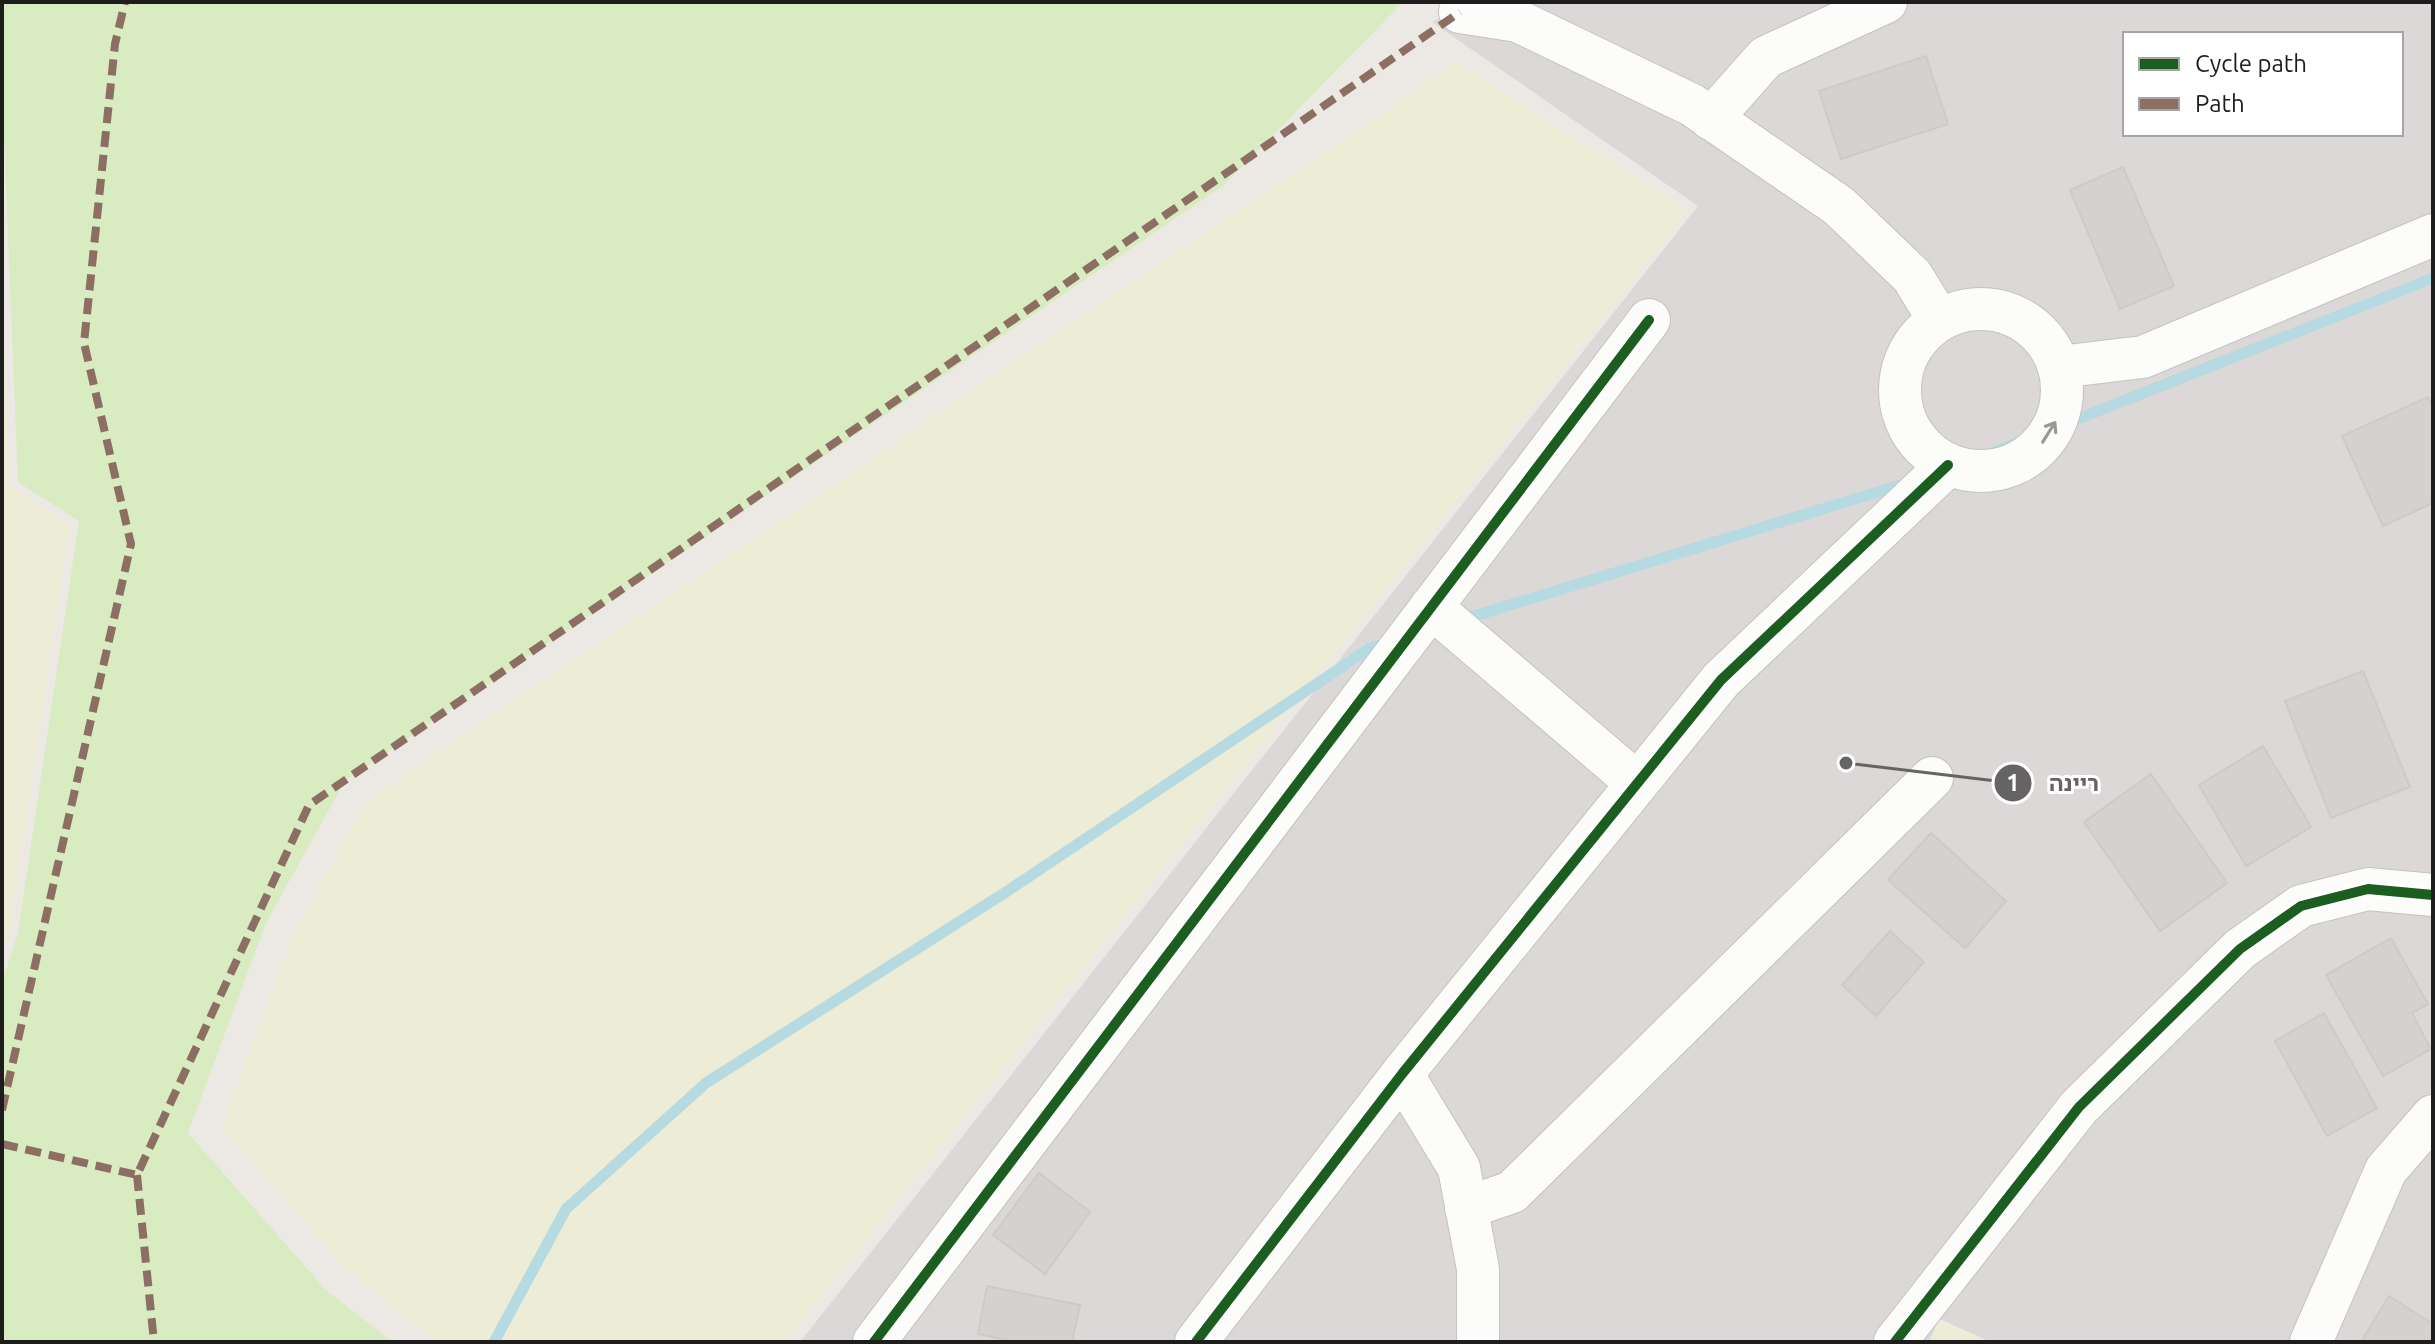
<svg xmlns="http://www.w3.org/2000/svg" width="2435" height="1344" font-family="Ubuntu,'Noto Sans Hebrew',sans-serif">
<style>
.residential{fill:#dbd8d7;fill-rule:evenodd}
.farmland{fill:#edecd7}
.grass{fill:#d9ebc1}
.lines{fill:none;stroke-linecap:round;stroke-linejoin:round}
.stream{stroke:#b6dae1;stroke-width:11}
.building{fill:#d4d1ce;stroke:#cfcac6;stroke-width:2}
.minor-casing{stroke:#c4c3c1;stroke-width:44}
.minor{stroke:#fcfcfb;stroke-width:42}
.quiet{stroke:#8d6e63;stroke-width:8;stroke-dasharray:16 8;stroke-linecap:butt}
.cycleway-casing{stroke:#fff;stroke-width:15}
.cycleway{stroke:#1b5e20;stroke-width:10}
.oneway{stroke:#989897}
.leader{fill:none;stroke:#656463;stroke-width:3}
.callout-dot{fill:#656463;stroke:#fff;stroke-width:3}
.mark-label{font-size:24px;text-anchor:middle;font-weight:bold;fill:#fff}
.callout-label{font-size:22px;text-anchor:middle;font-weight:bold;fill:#656463;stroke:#fff;stroke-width:6;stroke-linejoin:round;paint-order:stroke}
</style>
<rect width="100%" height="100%" fill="#ece9e5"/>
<path class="residential" d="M1472,2H2433V1342H1990L1940,1319L1929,1342H800L1698,206L1432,22ZM2125,34H2401V134H2125Z"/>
<g class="farmland">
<path d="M1457,62L1687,211L785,1342H437L345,1268L221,1127L293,935L366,801Z"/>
<path d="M2,302L10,487L70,525L10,932L2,956Z"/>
<path d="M1939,1319L1990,1342H1929Z"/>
</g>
<path class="grass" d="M2,2H1403L1223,186L345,781L266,923L188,1133L325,1289L392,1342H2V982L18,933L79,521L18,482L2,87Z"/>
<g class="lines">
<g class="stream">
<path d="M1954,468L2433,278"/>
<path d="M1461,620L1907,483"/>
<path d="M494,1342L566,1209L706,1083L1006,892L1370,648L1387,643"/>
</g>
</g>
<g class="building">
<path d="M1926,56L1948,124L1841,159L1819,91Z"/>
<path d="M2123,167L2174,286L2120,309L2070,190Z"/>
<path d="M2428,397L2433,407V503L2383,526L2342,436Z"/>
<path d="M2363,671L2410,787L2331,818L2285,701Z"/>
<path d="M2263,746L2311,827L2246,866L2199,785Z"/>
<path d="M2151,774L2227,883L2160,931L2084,822Z"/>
<path d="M1931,833L2006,901L1965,948L1888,880Z"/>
<path d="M1890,931L1924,962L1876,1016L1842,985Z"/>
<path d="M2391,938L2428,1004L2412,1013L2431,1049L2383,1076L2326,975Z"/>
<path d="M2324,1013L2377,1108L2327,1136L2275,1041Z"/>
<path d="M1039,1173L1090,1212L1045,1274L993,1235Z"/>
<path d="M987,1286L1080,1305L1072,1342H1017L978,1334Z"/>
<path d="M2389,1296L2433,1324V1342H2361Z"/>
</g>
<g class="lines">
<g class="minor-casing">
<g id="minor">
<path d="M1460,12L1518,21L1692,105L1839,206L1912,276L1939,320"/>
<path d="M1711,119L1766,57L1886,2"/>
<circle cx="1981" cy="390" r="81"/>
<path d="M2059,367L2143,357L2433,235"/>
<path d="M1431,607L1637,783"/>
<path d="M1402,1074L1459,1168L1478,1269V1342"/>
<path d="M1466,1208L1512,1192L1932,778"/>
<path d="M874,1342L1649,320"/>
<path d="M1196,1342L1402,1074L1721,680L1948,465"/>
<path d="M1895,1342L2079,1107L2240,949L2301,906L2368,889L2433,895"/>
<path d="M2311,1342L2386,1170L2433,1116"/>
</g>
</g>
<use href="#minor" class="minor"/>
<g class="quiet">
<path d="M2,1110L131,544L84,343L115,44L125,2"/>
<path d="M2,1144L137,1175L309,805L1460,12"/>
<path d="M137,1175L154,1342"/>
</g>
<g class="cycleway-casing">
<g id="cycleway">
<path d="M874,1342L1649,320"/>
<path d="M1196,1342L1402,1074L1721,680L1948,465"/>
<path d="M1895,1342L2079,1107L2240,949L2301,906L2368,889L2433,895"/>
</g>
</g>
<use href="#cycleway" class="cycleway"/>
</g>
<defs><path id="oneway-shaft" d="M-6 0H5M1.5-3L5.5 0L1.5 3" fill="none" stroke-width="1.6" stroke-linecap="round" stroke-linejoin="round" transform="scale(2)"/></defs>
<use class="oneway" href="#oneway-shaft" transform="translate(2049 432) rotate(-58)"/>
<path class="leader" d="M1846 763L2013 783"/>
<g class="callout-dot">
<circle cx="1846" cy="763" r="8"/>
<circle cx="2013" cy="783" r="20"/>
</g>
<g class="mark-label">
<text x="2013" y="791">1</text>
</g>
<g class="callout-label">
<text x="2074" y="791">ריינה</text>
</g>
<rect width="2435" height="1344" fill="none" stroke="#1d1d1d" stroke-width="8"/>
<rect x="2123" y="32" width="280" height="104" fill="#ffffff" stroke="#a5a5a5" stroke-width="2"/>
<rect x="2139" y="58" width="40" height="12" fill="#1b5e20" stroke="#a5a5a5" stroke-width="2"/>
<text x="2195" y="72" font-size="24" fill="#1d1d1d">Cycle path</text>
<rect x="2139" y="98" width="40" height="12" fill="#8d6e63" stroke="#a5a5a5" stroke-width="2"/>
<text x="2195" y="112" font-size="24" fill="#1d1d1d">Path</text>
</svg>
